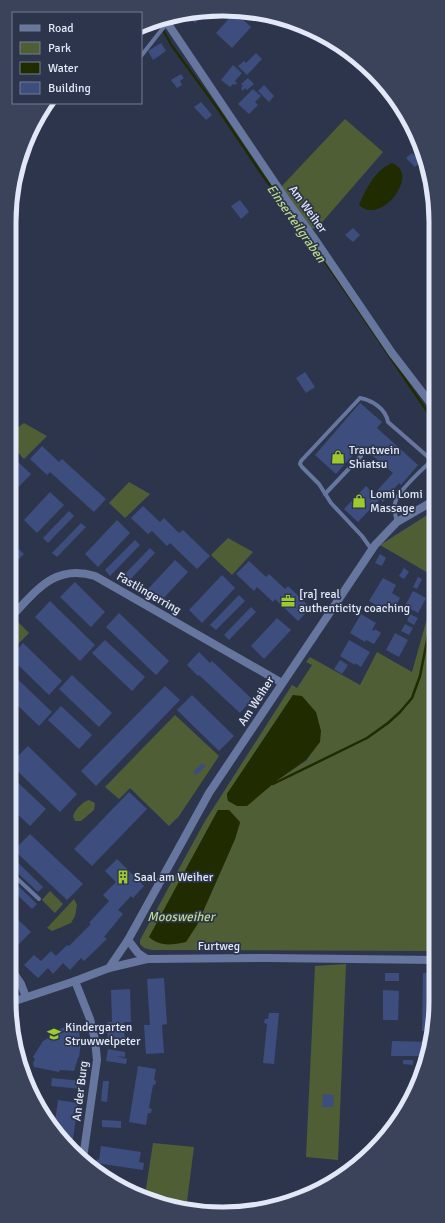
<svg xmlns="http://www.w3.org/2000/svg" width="445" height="1223" font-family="Signika,sans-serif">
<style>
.green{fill:#505e35;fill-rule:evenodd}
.water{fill:#202c00}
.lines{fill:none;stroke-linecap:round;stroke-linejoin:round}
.stream{stroke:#202c00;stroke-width:2.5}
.building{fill:#3d4d7e}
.service{stroke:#67769e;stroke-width:4}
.minor{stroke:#67769e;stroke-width:8}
.labels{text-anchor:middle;stroke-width:3.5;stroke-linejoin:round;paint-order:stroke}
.street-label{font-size:12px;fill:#e2e8f7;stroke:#2d354d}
.poi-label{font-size:12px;fill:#e2e8f7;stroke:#2d354d;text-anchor:start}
.water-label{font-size:13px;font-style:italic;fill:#bcd985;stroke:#2d354d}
.rim{fill:none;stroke:#e2e8f7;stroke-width:5}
</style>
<rect width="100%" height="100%" fill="#2d354d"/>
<g class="green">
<path d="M345,119L383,152L318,227L312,229L280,188Z"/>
<path d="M24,423L47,436L24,459L9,443V434Z"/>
<path d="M129,482L150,494L125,518L109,503Z"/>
<path d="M435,510V577L380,545Z"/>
<path d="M228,538L253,552L232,575L211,555Z"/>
<path d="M435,590L436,951L152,950L144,948L140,944V940L205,821L292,685L297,688L312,665L306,662L310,657L360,685L377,652L412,672ZM293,695L307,760L279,779L228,801L227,794ZM218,810H229L240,823L235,839L197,925L150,936Z"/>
<path d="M17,621L29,633L9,653V629Z"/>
<path d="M175,715L219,756L179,816L169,826L130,788L119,799L105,787Z"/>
<path d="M89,800L95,803L94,810L81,821H75L73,816C75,810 83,801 89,800Z"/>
<path d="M50,891L63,904L55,913L42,900Z"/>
<path d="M74,899L77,905L75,916L71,923L52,931L47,928Z"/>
<path d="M346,964L338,1160L306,1157L315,966Z"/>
<path d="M153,1143L194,1147L186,1209L145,1195Z"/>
</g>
<g class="water">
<path d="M392,163C395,165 400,167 401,171C409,186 379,224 359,205C366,189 375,170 392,163Z"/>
<path d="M293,695L302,696L316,712L321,731L320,742L307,759L279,779L247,806H237L228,801L227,794Z"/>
<path d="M218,810H229L240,822L235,839L197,925L186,942C172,945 160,947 149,937Z"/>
</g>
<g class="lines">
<g class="stream">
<path d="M159,23L172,46L218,109L261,173L335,276L435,423"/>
<path d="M273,784L367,738L388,723L400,712L412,698L420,676L435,600"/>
</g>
</g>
<g class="building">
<path d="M195,11L206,12L195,23L189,18L186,21L180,16Z"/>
<path d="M234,13L237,14L251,27L232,48L216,33Z"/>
<path d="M161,43L166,51L153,60L148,51Z"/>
<path d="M256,53L262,59L247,75L238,66L244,61L246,63Z"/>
<path d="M233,65L242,73L235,81L237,83L235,85L233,84L230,87L221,80Z"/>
<path d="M181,74L184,78L180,81L182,85L177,88L171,80Z"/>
<path d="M248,78L254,84L247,90L245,88L243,91L241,88L243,86L241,84Z"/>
<path d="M264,85L274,96L269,102L258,91Z"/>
<path d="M253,89L261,96L255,102L258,105L249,114L238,104Z"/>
<path d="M201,102L212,115L206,120L194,107Z"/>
<path d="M412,153L421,162L415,167L406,158Z"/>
<path d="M240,200L249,212L241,219L231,206Z"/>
<path d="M353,228L360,235L353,242L345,235Z"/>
<path d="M432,317L434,319V333L426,325Z"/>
<path d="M305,372L315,387L306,393L296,378Z"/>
<path d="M360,403L382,422L377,428L418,465L401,485L399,483L383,502L380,499L358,522L344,509L366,486L374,494L393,473L361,446L336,474L315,455Z"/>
<path d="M42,446L59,462L62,459L106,499L94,512L50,472L47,475L30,459Z"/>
<path d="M18,462L31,474L9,497V471Z"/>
<path d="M50,492L64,505L37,533L24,520Z"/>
<path d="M143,506L160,522L164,518L179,533L183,530L210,556L197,569L170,543L167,546L152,531L148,534L131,518Z"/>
<path d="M69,511L74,516L48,543L43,538Z"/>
<path d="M117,520L130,533L98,567L85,554Z"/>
<path d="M81,523L86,527L57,557L52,553Z"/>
<path d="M9,540L24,554L11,567L9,565Z"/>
<path d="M135,540L140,545L110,576L105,570Z"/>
<path d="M150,548L155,553L127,583L121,578Z"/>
<path d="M380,554L386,558L382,566L375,563Z"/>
<path d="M175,560L188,572L161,601L148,589Z"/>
<path d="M249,561L266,577L269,574L285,589L288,586L311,608L298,621L275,599L273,602L257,587L254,591L236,574Z"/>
<path d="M404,568L409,572L404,579L399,576Z"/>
<path d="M222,575L235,588L202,623L189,610Z"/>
<path d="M418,577L422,579L417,589L413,587Z"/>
<path d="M383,578L396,585L392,593L400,598L394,609L385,604L383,609L369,601Z"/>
<path d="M75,582L105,612L91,627L60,597Z"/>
<path d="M413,591L426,598L418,613L405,606Z"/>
<path d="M239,595L245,601L216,630L210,625Z"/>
<path d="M50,601L95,645L80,661L35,617Z"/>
<path d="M251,607L256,612L229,640L224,635Z"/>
<path d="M119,613L169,661L156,675L106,627Z"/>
<path d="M361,614L376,623L372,630L374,631L375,629L381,633L374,644L366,640L365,642L350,633Z"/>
<path d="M410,614L418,618L414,625L407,621Z"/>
<path d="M277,618L291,630L264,659L251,646Z"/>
<path d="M405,624L413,628L409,635L401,631Z"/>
<path d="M395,633L408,640L399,657L386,650Z"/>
<path d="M105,640L145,677L132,691L92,653Z"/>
<path d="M349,640L370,652L361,667L355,663V665L340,656Z"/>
<path d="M23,643L62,681L49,695L10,657Z"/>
<path d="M199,652L210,663L212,661L252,699L240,713L199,675L198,676L187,665Z"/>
<path d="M340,660L348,665L342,674L334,669Z"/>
<path d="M9,671L52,712L39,726L9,697Z"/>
<path d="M72,675L112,713L99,727L59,689Z"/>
<path d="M165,686L180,700L96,786L81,771Z"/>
<path d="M192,695L234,736L219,751L177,710Z"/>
<path d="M61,706L92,735L79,749L48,720Z"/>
<path d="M28,746L77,794L60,812L10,764Z"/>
<path d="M202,763L206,766L197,775L193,772Z"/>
<path d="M14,779L46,809L30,826L9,806V784Z"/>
<path d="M129,792L147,809L92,866L74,849Z"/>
<path d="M30,834L83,884L67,900L14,850Z"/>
<path d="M11,856L43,887L38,892L9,865V858Z"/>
<path d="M117,859L144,886L133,898L131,896L118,910L123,914L104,937L107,939L84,961L81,958L70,970L63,963L53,974L48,968L38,978L24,965L34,955L41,961L51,951L56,956L67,945L69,946L91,924L89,923L109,901L103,895L116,882L105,871Z"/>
<path d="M9,877L37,904L32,909L9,887Z"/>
<path d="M9,911L31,932L17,946L9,938Z"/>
<rect x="385" y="973" width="14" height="8"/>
<path d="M423,973H436V1000L432,1031H422Z"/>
<path d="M164,978L167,1024L162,1025L164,1053L146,1054L144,1025H150L147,979Z"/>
<path d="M130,989L131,1022H124L125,1044H108L107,1022H112L111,990Z"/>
<path d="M383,990L399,991L398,1020H383Z"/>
<path d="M269,1013H279L274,1064L263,1063L267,1024L264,1023L265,1019H268Z"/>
<path d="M68,1026L69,1029L79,1030L80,1041L81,1042L79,1057L78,1058L74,1071L60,1070L59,1072L34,1067L33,1063L35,1059L33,1057L43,1041L54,1035V1031Z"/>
<path d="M392,1041L431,1042L429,1056H391Z"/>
<path d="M108,1049L125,1052V1057L116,1056L127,1059L126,1064L106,1061Z"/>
<path d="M403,1060H413V1065L403,1064Z"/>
<path d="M138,1066L156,1069L154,1080L156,1081L155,1085H153L149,1108L152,1109L151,1113H148L146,1125L129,1122Z"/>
<path d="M52,1078L82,1081L81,1089L51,1086Z"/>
<path d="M103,1081H109L107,1102L101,1101Z"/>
<path d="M323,1094L334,1095L333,1107H322Z"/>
<path d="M58,1100L78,1103L73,1139L60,1138L54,1128Z"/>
<path d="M102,1120L121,1121V1128L102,1127Z"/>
<path d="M101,1146L141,1152L139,1162L144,1163L143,1170L96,1163L97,1159L99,1160Z"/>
</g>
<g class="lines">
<g class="service">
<path d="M141,56L167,23"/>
<path d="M325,494L361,456"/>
<path d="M397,522C395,515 393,507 396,500C400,489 423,469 432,460"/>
<path d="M372,550L362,536L331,503L319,484L302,467L300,464L301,461L360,398C372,400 386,409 388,422L435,463"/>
<path d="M9,871L39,899"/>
</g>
<g class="minor">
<path d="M166,21L285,198L314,238L392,353L435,409"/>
<path d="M9,619C35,593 53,563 95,576L282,683"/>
<path d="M128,940L138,953L147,959"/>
<path d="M9,966L21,984L26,997"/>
<path d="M109,968L128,940L209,793L375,545L397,522L435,500"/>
<path d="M75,981L90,1019L95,1040L97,1060L83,1158"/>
<path d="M9,1003L75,981L109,968L147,959L269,958L436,960"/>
</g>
</g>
<defs>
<g id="shop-bare" transform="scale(1.08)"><path d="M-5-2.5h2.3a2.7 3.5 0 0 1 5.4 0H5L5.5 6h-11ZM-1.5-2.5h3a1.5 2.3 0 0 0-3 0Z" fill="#9fca2d" stroke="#2d354d" stroke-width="2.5" paint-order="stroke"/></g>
<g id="office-bare" transform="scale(1.08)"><path d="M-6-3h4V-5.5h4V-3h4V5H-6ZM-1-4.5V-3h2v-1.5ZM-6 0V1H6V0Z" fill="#9fca2d" stroke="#2d354d" stroke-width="2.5" paint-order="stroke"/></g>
<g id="building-bare" transform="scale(1.08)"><path d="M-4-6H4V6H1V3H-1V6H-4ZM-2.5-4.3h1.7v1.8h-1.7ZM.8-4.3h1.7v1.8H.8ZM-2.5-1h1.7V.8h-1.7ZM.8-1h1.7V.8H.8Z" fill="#9fca2d" stroke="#2d354d" stroke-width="2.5" paint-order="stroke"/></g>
<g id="school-bare" transform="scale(1.08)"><path d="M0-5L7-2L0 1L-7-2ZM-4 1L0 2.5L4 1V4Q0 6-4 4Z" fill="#9fca2d" stroke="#2d354d" stroke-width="2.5" paint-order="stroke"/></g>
</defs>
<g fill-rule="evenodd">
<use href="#shop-bare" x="338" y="457"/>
<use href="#shop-bare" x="359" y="501"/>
<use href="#office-bare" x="288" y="601"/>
<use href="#building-bare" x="123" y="877"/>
<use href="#school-bare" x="54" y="1034"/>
</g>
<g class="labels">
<g class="street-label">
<text transform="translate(308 209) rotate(54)" y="4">Am Weiher</text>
<text transform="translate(149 593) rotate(30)" y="4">Fastlingerring</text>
<text transform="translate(256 701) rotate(-57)" y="4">Am Weiher</text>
<text x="219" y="950">Furtweg</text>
<text transform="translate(80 1091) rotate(-83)" y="4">An der Burg</text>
</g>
<g class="poi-label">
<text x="349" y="454">Trautwein<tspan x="349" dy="14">Shiatsu</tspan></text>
<text x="370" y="498">Lomi Lomi<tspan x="370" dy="14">Massage</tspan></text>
<text x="299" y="598">[ra] real<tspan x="299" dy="14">authenticity coaching</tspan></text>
<text x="134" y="881">Saal am Weiher</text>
<text x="65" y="1031">Kindergarten<tspan x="65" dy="14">Struwwelpeter</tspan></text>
</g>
<g class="water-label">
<text transform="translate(297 223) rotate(55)" y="5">Einserteilgraben</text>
<text x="181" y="921">Moosweiher</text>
</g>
</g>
<path d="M0 0H445V1223H0ZM222 16H223A206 206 0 0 1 429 222V1001A206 206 0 0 1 223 1207H222A206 206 0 0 1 16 1001V222A206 206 0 0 1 222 16Z" fill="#3b435b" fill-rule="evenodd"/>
<path class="rim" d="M222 16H223A206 206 0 0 1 429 222V1001A206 206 0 0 1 223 1207H222A206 206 0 0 1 16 1001V222A206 206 0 0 1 222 16Z"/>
<rect x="12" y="12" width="130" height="92" fill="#2d354d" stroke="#757d91"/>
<rect x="20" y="25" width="20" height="6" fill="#67769e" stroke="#757d91"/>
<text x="48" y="32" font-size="12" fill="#e2e8f7">Road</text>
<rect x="20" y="42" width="20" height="12" fill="#505e35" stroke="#757d91"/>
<text x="48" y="52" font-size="12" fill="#e2e8f7">Park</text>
<rect x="20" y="62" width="20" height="12" fill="#202c00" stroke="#757d91"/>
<text x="48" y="72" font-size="12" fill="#e2e8f7">Water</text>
<rect x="20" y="82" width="20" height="12" fill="#3d4d7e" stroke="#757d91"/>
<text x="48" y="92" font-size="12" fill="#e2e8f7">Building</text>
</svg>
